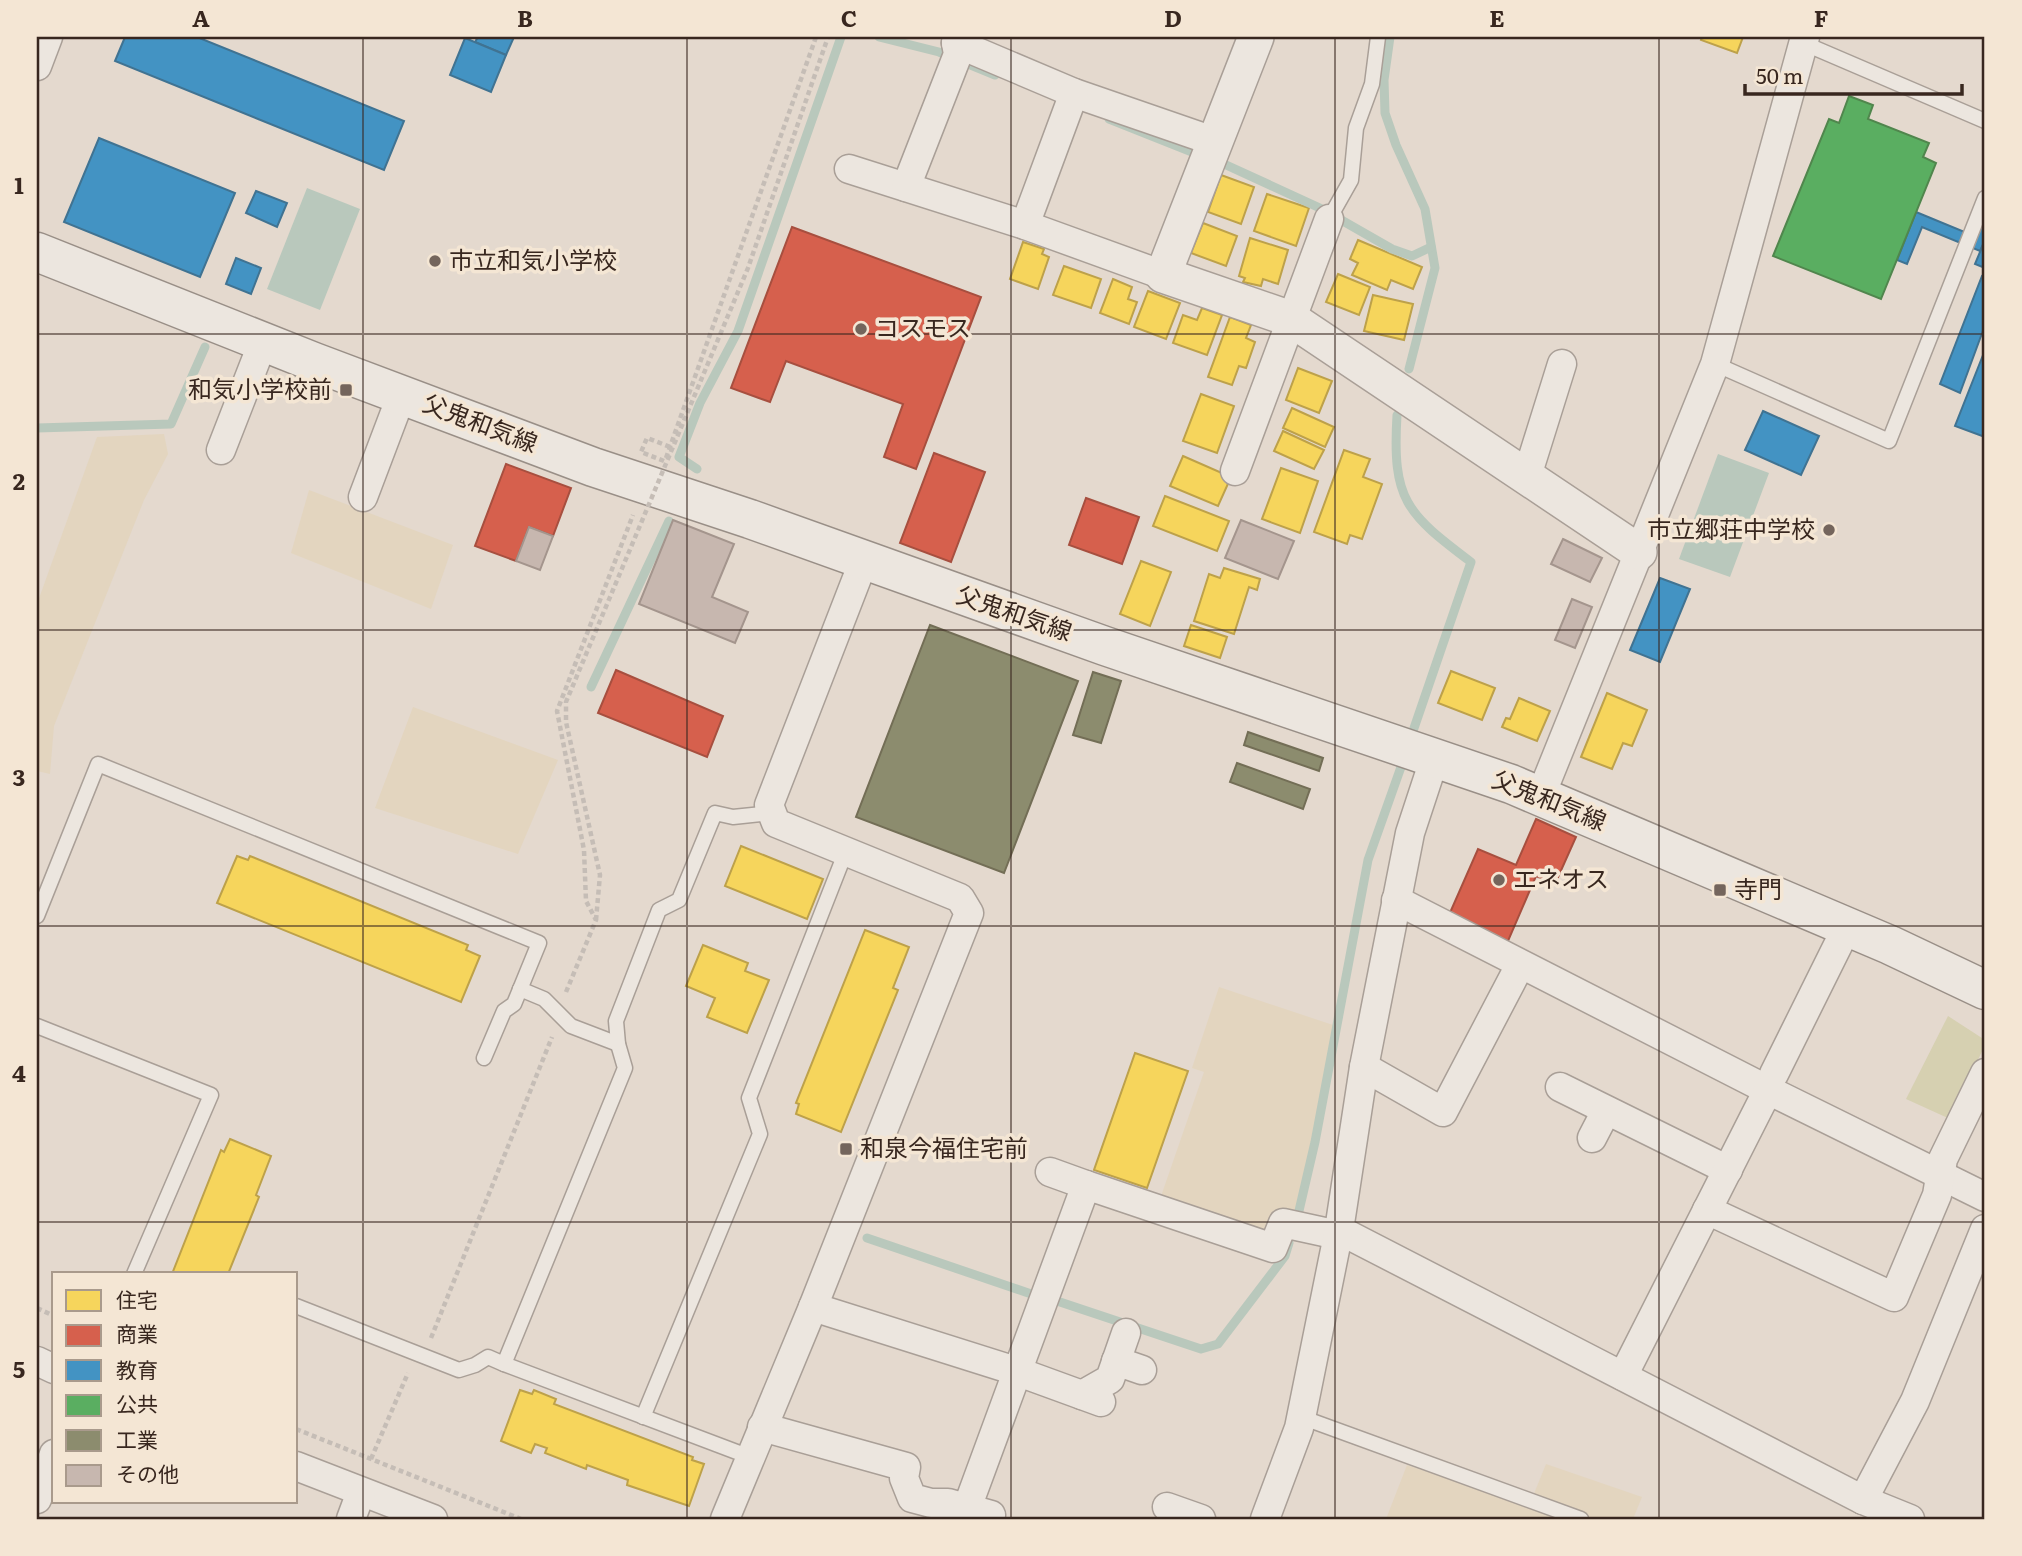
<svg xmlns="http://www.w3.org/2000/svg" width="2022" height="1556" font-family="Literata,'Noto Sans JP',serif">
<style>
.farmland{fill:#e3d5bf}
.green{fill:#d6d0b1}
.water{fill:#b9c8bc}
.homes{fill:#f6d55c;stroke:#bda14a;stroke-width:2}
.shops{fill:#d6604d;stroke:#a74f3f;stroke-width:2}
.schools{fill:#4393c3;stroke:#407392;stroke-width:2}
.public{fill:#5aae61;stroke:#50864d;stroke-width:2}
.industry{fill:#8c8c6e;stroke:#736e56;stroke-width:2}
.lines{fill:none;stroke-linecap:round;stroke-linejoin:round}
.stream{stroke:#b9c8bc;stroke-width:9}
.building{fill:#c7b7af;stroke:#a4958d;stroke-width:2}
.service-casing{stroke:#a99f97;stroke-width:17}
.minor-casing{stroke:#a99f97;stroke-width:31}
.tertiary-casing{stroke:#a99f97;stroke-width:38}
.secondary-casing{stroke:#998f87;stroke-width:41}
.path{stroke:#c5bdb6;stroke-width:4.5;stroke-dasharray:5 3.5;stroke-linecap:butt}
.service{stroke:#ece6df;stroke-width:14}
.minor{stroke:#ece6df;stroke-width:28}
.tertiary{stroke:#ece6df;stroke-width:35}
.secondary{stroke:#ece6df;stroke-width:38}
.path-bridge{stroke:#c5bdb6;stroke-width:4.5;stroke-dasharray:5 3.5;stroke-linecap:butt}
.grid{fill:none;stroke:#38271f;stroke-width:2;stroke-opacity:0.55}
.poi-dot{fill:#74655c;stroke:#f4e6d4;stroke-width:2.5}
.labels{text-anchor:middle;stroke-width:7;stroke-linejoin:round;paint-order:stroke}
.poi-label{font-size:24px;fill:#38271f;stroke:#f4e6d4;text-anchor:start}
.street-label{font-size:24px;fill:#38271f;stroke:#f4e6d4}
.neatline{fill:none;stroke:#38271f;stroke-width:2.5}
.grid-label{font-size:23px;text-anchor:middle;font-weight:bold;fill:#38271f}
</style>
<rect width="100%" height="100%" fill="#e4d9ce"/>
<g class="farmland">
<path d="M164,434L168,454L144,500L54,726L50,774L37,771V604L97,437Z"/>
<path d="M309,490L453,545L431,609L291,553Z"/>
<path d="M413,707L558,760L518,854L375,808Z"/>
<path d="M1219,987L1333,1025L1318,1110L1295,1215L1282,1212L1262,1234L1159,1202L1204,1072L1192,1068Z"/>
<path d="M1546,1464L1642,1497L1633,1519H1594L1533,1496Z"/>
<path d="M1407,1465L1500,1496L1566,1519H1386Z"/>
</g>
<path class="green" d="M1948,1016L1985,1040V1045L1950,1119L1906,1099Z"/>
<g class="water">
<path d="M307,188L360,209L320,310L267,289Z"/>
<path d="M1718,454L1769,473L1730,577L1679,559Z"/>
</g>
<g class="homes">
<path d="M1702,37H1743L1737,53L1701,40Z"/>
<path d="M1221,175L1254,187L1241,224L1208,212Z"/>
<path d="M1267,194L1309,208L1296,246L1254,231Z"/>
<path d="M1203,223L1237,236L1226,266L1191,253Z"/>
<path d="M1250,238L1288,250L1278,284L1263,279L1261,286L1243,282L1245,278L1239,276Z"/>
<path d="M1358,240L1422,267L1413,289L1391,280L1387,290L1352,275L1358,263L1350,259Z"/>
<path d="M1023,242L1044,249L1042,254L1049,257L1038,289L1010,279Z"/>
<path d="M1064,266L1101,279L1091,308L1053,295Z"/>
<path d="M1338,274L1370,287L1359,315L1326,302Z"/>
<path d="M1113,279L1132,287L1128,299L1137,302L1129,324L1100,313Z"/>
<path d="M1148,291L1180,303L1166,339L1134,327Z"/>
<path d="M1373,295L1413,304L1404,340L1364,331Z"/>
<path d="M1202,308L1222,315L1207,355L1173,343L1183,315L1197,320Z"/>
<path d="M1230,317L1251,325L1246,338L1255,342L1246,368L1239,366L1232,385L1208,377Z"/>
<path d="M1298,368L1332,381L1319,413L1286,400Z"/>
<path d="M1201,394L1234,406L1217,453L1183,441Z"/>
<path d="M1292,408L1334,427L1325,447L1283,428Z"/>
<path d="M1283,431L1324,450L1314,469L1274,451Z"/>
<path d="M1344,450L1370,459L1363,477L1382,484L1362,539L1350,535L1347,544L1314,532Z"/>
<path d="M1183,456L1231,477L1218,506L1170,486Z"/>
<path d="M1281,468L1318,481L1300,533L1262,519Z"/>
<path d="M1165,496L1229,521L1217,551L1153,526Z"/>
<path d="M1141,561L1171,572L1150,626L1120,614Z"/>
<path d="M1224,568L1260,579L1257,590L1249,587L1234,634L1194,621L1209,574L1220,578Z"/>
<path d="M1191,625L1227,637L1220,658L1184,646Z"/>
<path d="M1451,671L1495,688L1482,720L1438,703Z"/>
<path d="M1607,693L1647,710L1632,746L1623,743L1612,769L1581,757Z"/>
<path d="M1519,698L1550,711L1537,741L1502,727L1506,718L1510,719Z"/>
<path d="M741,846L823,879L807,919L725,886Z"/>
<path d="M237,856L248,860L250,856L468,945L466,950L480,956L461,1002L217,903Z"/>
<path d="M865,930L909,947L893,988L898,990L841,1132L796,1114L799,1104L796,1103Z"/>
<path d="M703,945L748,963L745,971L769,980L747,1033L707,1017L715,998L686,986Z"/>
<path d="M1135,1053L1188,1071L1147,1188L1094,1170Z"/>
<path d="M230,1139L271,1156L256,1195L259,1197L228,1274H172L221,1150L224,1152Z"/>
<path d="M520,1390L532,1394L534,1390L556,1399L554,1404L693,1457L692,1460L704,1464L689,1506L627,1485L628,1480L587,1465L586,1469L545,1453L547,1448L535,1444L531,1453L501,1441Z"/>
</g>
<g class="shops">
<path d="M792,227L981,297L916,469L884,457L903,404L786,361L770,402L731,388Z"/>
<path d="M934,453L985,472L951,562L900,543Z"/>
<path d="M506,464L571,488L553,536L529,527L516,561L475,546Z"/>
<path d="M1086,498L1139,517L1122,564L1069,545Z"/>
<path d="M616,670L723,716L707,757L598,713Z"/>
<path d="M1536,819L1576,837L1555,884L1536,876L1508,941L1449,915L1478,849L1516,865Z"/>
</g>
<g class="schools">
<path d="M125,37H197L404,121L384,170L115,61Z"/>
<path d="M478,37H514L506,55L475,42Z"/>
<path d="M465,38L506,55L491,92L450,75Z"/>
<path d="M99,138L235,193L200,277L64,222Z"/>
<path d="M256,191L287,203L277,227L246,213Z"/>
<path d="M1916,212L1974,236L1982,216L1985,218V240L1980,251L1922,227L1907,264L1897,260Z"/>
<path d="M1985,240V268L1975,264Z"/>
<path d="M236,258L261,268L251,294L226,284Z"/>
<path d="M1982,276L1985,277V325L1960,393L1940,384Z"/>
<path d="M1985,350V437L1955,426Z"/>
<path d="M1763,411L1819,436L1801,475L1745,450Z"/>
<path d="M1660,578L1690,589L1660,662L1630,650Z"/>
</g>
<path class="public" d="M1849,96L1873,105L1868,119L1929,143L1923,157L1936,163L1881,299L1773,256L1829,119L1839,123Z"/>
<g class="industry">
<path d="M930,625L1078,681L1004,873L856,817Z"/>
<path d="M1093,672L1121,681L1101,743L1073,735Z"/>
<path d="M1248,732L1323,758L1319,771L1244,745Z"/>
<path d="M1237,763L1310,789L1303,809L1230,782Z"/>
</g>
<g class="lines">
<g class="stream">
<path d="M879,37L939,52L995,75"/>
<path d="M1390,37L1384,80L1385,113L1396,145L1425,209L1435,268L1409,369"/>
<path d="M1109,119L1192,152"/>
<path d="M1224,164L1322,209L1392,249L1412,256L1431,247"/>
<path d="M1397,415C1392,500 1406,513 1471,562L1412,734"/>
<path d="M37,428L171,424L205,347"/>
<path d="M697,469L679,457L700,403L738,331L841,37"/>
<path d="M591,687L669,521"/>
<path d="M1298,1215L1315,1142L1368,860L1401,767"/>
<path d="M867,1238L1037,1296"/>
<path d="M1054,1300L1201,1349L1218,1344L1285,1256L1289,1243"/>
</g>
</g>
<g class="building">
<path d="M673,520L734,544L712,597L748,612L735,643L639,604Z"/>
<path d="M1241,520L1294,541L1278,579L1225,558Z"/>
<path d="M529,527L553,536L540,570L516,561Z"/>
<path d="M1563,539L1602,558L1590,582L1551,564Z"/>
<path d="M1572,599L1592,607L1575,648L1555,640Z"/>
</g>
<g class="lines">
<g class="service-casing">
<g id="service">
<path d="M1803,43L1985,121"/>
<path d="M1329,219L1351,180L1356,128L1372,84L1378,37"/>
<path d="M1715,364L1889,441L1985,198"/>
<path d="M37,916L98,764L539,943L514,1004L504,1011L484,1058"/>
<path d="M520,989L544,999L571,1026L618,1044"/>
<path d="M37,1026L211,1095L134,1274"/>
<path d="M296,1306L459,1370L475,1365L488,1357L504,1364"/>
<path d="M643,1417L760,1134L749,1098L846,851"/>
<path d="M1301,1417L1581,1519"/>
<path d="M750,1457L504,1364L625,1068L618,1044L616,1021L659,910L679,900L715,813L733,817L772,813"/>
</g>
</g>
<g class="minor-casing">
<g id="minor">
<path d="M958,37L956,43L1074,93L1216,142"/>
<path d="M37,66L48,37"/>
<path d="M849,169L1025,225L1163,275"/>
<path d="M906,187L958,54L956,43"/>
<path d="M1025,225L1074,93"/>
<path d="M221,450L263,342"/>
<path d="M1235,471L1329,219"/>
<path d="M1527,476L1562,364"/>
<path d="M363,497L402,394"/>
<path d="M1541,795L1715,364L1805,37"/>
<path d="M1396,900L1768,1090L1985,1197"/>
<path d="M1364,1067L1443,1112L1520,965"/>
<path d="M1774,1074L1847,927"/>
<path d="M1560,1087L1728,1170"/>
<path d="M1592,1138L1606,1111"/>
<path d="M1050,1172L1086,1185"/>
<path d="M1707,1210L1894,1297L1937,1195L1943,1159L1985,1073"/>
<path d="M1339,1230L1863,1500L1910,1519"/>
<path d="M813,1307L1016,1371L1101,1402"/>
<path d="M37,1361L54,1369"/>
<path d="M1116,1361L1142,1370"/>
<path d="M1623,1376L1768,1090"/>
<path d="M1082,1395L1110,1379L1126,1333"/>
<path d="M762,1427L906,1467L904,1478L912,1498L931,1503H948L991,1515"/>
<path d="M296,1466L433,1519"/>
<path d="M37,1499L54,1454"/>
<path d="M1863,1500L1915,1401L1985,1229"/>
<path d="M1167,1507L1201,1519"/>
<path d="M967,1508L1086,1185L1273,1248L1283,1223L1338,1235"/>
<path d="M351,1519L361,1492"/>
<path d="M725,1519L813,1307L969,913L960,898L776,823L769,805L864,560"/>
<path d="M1265,1519L1299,1428L1339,1230L1364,1067L1410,833L1435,757"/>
</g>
</g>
<g class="tertiary-casing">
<path id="tertiary" d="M1256,37L1163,275L1291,319L1639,552"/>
</g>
<g class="secondary-casing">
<path id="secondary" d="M37,252L314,362L593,467L750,519L1105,646L1511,784L1890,945L1985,990"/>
</g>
<g class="path">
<path d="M666,458L816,37"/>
<path d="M566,992L596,920L586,901L584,850L557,711L633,515"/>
<path d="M37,1308L54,1316"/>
<path d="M431,1338L552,1037"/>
<path d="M296,1429L521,1519"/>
<path d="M371,1459L408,1373"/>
</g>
<use href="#service" class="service"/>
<use href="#minor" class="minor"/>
<use href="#tertiary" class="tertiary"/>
<use href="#secondary" class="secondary"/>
<g class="path-bridge">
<path d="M664,461L641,452L647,438L673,448"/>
<path d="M596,920L600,875L566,722V702L748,268L828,37"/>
</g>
</g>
<path class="grid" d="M363,37V1519M687,37V1519M1011,37V1519M1335,37V1519M1659,37V1519M37,334H1985M37,630H1985M37,926H1985M37,1222H1985"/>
<g class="poi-dot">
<circle cx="435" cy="261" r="7"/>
<circle cx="861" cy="329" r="7"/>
<rect x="339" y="383" width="14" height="14" rx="3.5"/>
<circle cx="1829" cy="530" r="7"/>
<circle cx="1499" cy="880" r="7"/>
<rect x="1713" y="883" width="14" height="14" rx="3.5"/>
<rect x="839" y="1142" width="14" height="14" rx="3.5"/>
</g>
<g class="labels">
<g class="poi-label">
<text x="449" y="269">市立和気小学校</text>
<text x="875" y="337">コスモス</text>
<text x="332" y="398" text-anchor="end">和気小学校前</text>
<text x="1815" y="538" text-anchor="end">市立郷荘中学校</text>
<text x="1513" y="888">エネオス</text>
<text x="1734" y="898">寺門</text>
<text x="860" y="1157">和泉今福住宅前</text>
</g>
<g class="street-label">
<text transform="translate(480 424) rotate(21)" y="8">父鬼和気線</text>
<text transform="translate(1014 614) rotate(19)" y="8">父鬼和気線</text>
<text transform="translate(1549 801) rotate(22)" y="8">父鬼和気線</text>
</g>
</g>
<rect width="2022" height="1556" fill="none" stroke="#f4e6d4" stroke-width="77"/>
<rect x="52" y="1272" width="245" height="231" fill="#f4e6d4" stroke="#a99a8c" stroke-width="2"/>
<rect x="66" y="1290" width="35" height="21" fill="#f6d55c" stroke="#a99a8c" stroke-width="2"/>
<text x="116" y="1308" font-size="21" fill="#38271f">住宅</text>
<rect x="66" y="1325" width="35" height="21" fill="#d6604d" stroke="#a99a8c" stroke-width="2"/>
<text x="116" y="1342" font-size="21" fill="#38271f">商業</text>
<rect x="66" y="1360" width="35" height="21" fill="#4393c3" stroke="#a99a8c" stroke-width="2"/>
<text x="116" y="1378" font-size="21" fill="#38271f">教育</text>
<rect x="66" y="1395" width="35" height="21" fill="#5aae61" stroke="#a99a8c" stroke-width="2"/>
<text x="116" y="1412" font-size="21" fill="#38271f">公共</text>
<rect x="66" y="1430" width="35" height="21" fill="#8c8c6e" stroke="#a99a8c" stroke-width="2"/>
<text x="116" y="1448" font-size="21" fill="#38271f">工業</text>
<rect x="66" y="1465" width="35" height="21" fill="#c7b7af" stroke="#a99a8c" stroke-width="2"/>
<text x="116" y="1482" font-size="21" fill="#38271f">その他</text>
<path d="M1745 84v10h217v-10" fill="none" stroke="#38271f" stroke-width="3.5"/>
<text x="1756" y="84" font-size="21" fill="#38271f" stroke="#f4e6d4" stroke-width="5" paint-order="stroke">50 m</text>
<rect x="38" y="38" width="1945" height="1480" class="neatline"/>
<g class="grid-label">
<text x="201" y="27">A</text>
<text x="525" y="27">B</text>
<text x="849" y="27">C</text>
<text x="1173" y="27">D</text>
<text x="1497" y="27">E</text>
<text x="1821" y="27">F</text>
<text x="19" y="194">1</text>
<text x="19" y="490">2</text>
<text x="19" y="786">3</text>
<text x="19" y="1082">4</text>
<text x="19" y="1378">5</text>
</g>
</svg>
